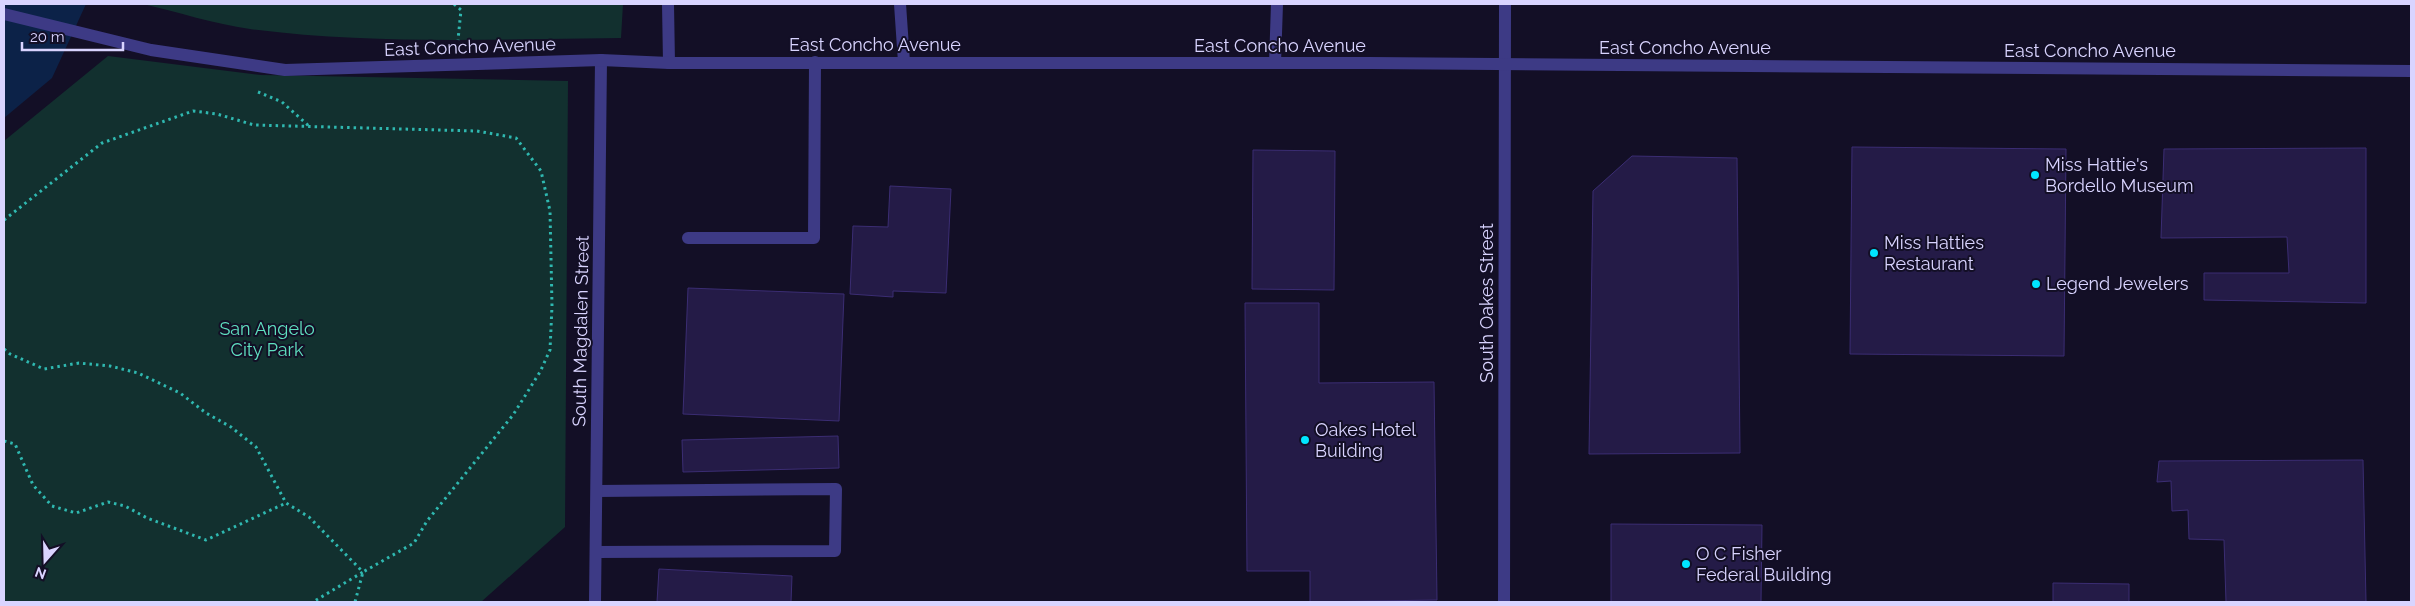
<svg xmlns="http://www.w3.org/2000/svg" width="2415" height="606" font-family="Raleway,sans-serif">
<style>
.green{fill:#12302f}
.water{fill:#0c2248}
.building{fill:#241b47;stroke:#3b2d73}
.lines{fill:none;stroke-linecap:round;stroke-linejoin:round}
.path{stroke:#2fb8b0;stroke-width:3;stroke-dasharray:2.5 4;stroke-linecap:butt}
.service{stroke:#3d3a85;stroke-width:12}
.minor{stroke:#3d3a85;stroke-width:12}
.tertiary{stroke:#3d3a85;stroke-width:12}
.poi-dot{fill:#00e5ff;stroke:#130f26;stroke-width:2}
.labels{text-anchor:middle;stroke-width:4;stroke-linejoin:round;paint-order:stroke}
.street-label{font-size:18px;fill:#d9d4ff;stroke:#130f26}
.poi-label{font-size:18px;fill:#d9d4ff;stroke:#130f26;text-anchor:start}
.park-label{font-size:18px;fill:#5fe0c0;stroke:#130f26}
</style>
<rect width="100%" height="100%" fill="#130f26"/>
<g class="green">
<path d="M143,4H623L621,38C498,39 373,45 250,29C214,24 178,12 143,4Z"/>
<path d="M108,56L261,75L568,81L565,527L481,602H4V141Z"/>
</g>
<path class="water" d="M4,4H86L52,78L4,118Z"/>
<g class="building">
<path d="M1852,147L2066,149L2064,356L1850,354Z"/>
<path d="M2366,148V303L2204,300V273H2289L2287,237L2161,238L2164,149Z"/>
<path d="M1253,150L1335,151L1334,290L1252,289Z"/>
<path d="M1632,156L1737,158L1740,453L1589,454L1593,191Z"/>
<path d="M890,186L951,189L946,293L893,291V297L850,294L853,226L888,227Z"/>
<path d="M688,288L844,294L839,421L683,414Z"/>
<path d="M1245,303H1319V383L1434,382L1437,600L1310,602V571H1247Z"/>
<path d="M838,436L839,468L683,472L682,440Z"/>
<path d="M2363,460L2366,602H2226L2224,540L2189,539L2188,510L2172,511L2171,481L2157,482L2159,461Z"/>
<path d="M1611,524L1762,525L1761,602H1611Z"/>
<path d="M659,569L792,576L791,602H657Z"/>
<path d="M2053,583L2129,584V602H2053Z"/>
</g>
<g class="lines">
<g class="path">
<path d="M454,4L461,10L458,40"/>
<path d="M258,92L282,102L310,127"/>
<path d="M4,220L102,143L193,111L217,114L254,125L477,131L516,138L541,171L550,211L552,306L550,350L540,372L513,415L427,521L414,543L363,572L355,602"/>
<path d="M4,349L10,354L44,369L79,363L110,366L138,373L180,393L206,413L231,427L256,447L286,503L309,517L363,572L313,602"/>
<path d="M4,441L15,444L33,485L52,506L76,513L108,502L125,506L147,518L206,540L286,503"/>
</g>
<g class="service">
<path d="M668,4L669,63"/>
<path d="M900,4L904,62"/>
<path d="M1275,63L1277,4"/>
<path d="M688,238H814L815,62"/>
<path d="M596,552L835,551L836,489L597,491"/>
</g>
<g class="minor">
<path d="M595,602L601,60"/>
<path d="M1504,602L1505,4"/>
</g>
<path class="tertiary" d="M4,14L151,50L285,70L601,60L669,63H1371L2411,71"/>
</g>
<g class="poi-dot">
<circle cx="2035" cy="175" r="5"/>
<circle cx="1874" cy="253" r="5"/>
<circle cx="2036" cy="284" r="5"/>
<circle cx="1305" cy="440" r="5"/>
<circle cx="1686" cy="564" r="5"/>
</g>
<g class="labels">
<g class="street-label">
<text x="875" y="51">East Concho Avenue</text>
<text x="1280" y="52">East Concho Avenue</text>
<text transform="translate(470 47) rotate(-2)" y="6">East Concho Avenue</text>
<text x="1685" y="54">East Concho Avenue</text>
<text x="2090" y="57">East Concho Avenue</text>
<text transform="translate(1487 303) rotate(-90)" y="6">South Oakes Street</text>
<text transform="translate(581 331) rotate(-89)" y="6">South Magdalen Street</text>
</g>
<g class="poi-label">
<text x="2045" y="171">Miss Hattie's<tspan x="2045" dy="21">Bordello Museum</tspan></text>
<text x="1884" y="249">Miss Hatties<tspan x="1884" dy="21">Restaurant</tspan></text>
<text x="2046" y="290">Legend Jewelers</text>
<text x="1315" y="436">Oakes Hotel<tspan x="1315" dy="21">Building</tspan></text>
<text x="1696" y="560">O C Fisher<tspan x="1696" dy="21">Federal Building</tspan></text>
</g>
<g class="park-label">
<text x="267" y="335">San Angelo<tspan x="267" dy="21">City Park</tspan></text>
</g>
</g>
<rect width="2415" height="606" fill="none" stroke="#d9d4ff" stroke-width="10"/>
<g transform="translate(45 561) rotate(200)" stroke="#130f26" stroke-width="4" paint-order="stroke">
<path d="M0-4L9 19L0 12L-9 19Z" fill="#d9d4ff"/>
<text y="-8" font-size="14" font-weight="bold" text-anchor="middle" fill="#d9d4ff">N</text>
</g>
<path d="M22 42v8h101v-8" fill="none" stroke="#d9d4ff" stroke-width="2.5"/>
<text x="30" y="42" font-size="15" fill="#d9d4ff" stroke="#130f26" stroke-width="4" paint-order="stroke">20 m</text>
</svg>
